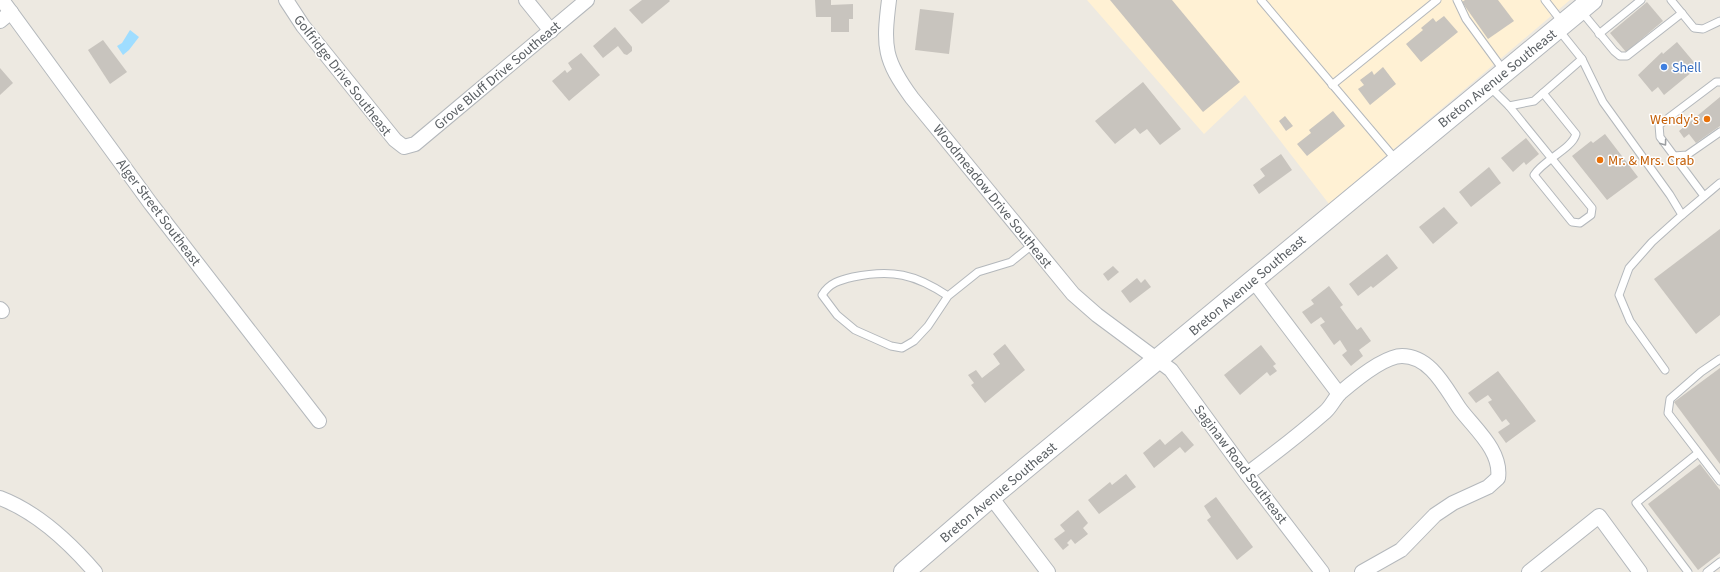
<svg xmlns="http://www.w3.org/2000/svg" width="1720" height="572" font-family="'Source Sans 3',sans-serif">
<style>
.commercial{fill:#fff1d4}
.water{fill:#9fddff}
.building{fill:#c8c4be}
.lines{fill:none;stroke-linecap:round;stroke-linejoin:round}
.lane-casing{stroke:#b4b8bc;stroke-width:9}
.street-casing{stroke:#b4b8bc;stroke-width:16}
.secondary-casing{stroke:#b3b7bc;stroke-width:22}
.lane{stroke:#fff;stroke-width:7}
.street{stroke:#fff;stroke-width:14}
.secondary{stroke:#fff;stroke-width:20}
.oneway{stroke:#9b9ea1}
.shop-dot{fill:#3f7fe0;stroke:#fff;stroke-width:1.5}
.food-dot{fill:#e8710a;stroke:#fff;stroke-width:1.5}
.labels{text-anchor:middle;stroke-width:3;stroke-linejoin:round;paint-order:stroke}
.shop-label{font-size:14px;fill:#366cbe;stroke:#fff;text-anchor:start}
.street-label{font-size:14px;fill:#595e62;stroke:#fff}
.food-label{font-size:14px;fill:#c56008;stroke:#fff;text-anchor:end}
</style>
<rect width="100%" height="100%" fill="#ede9e1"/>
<path class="commercial" d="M1087,0H1570L1329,204L1245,95L1204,134Z"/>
<path class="water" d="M130,30L139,37L129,50L123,55L117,46L122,43Z"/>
<g class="building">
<path d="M642,0H669L670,1L642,24L629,10Z"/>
<path d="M815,0H831V5L853,4V19H849V32H831V17H816Z"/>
<path d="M1110,0H1172L1240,82L1203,112Z"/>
<path d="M1465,0H1498L1514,21L1488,39L1462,2Z"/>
<path d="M1647,2L1663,21L1626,52L1610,33Z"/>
<path d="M920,9L954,13L949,54L915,50Z"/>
<path d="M1444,16L1458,32L1421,62L1406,44L1423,30L1421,28L1433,18L1436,22Z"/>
<path d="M615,27L632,47V51L627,55L624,54L618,46L603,58L593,46Z"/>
<path d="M103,40L127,72L110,84L88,50Z"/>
<path d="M1677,42L1698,67L1664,95L1658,87L1652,92L1638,75L1662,52L1663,54Z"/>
<path d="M581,53L600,75L569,101L552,81L565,70L567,73L572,69L568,63Z"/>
<path d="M1383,67L1396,84L1370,105L1358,89L1364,85L1360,80L1372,71L1374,75Z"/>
<path d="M0,68L13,83L0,95Z"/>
<path d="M1143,82L1181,129L1160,145L1147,129L1140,134L1135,128L1115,144L1095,121Z"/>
<path d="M1720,97V126L1696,143L1689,134L1684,138L1679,131Z"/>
<path d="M1333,111L1345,126L1307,156L1297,144L1311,133L1309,130Z"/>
<path d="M1285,116L1293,126L1286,131L1279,121Z"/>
<path d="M1605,134L1638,177L1607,200L1572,156L1591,141L1593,143Z"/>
<path d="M1526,138L1539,154L1526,165L1524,162L1513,172L1501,158Z"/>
<path d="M1281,154L1292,170L1259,194L1253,185L1265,176L1260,169Z"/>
<path d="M1489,167L1501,183L1471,207L1459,192Z"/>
<path d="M1444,207L1458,223L1433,244L1419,227Z"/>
<path d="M1720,229V315L1696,334L1654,279Z"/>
<path d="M1387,254L1398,268L1373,288L1371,286L1358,296L1349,284Z"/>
<path d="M1113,266L1119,272L1108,281L1103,274Z"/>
<path d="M1137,278L1141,283L1145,279L1151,287L1130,303L1121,291Z"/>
<path d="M1329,286L1343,305L1340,307L1357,330L1361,327L1371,341L1359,350L1363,356L1351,366L1342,355L1347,351L1340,340L1334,345L1320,325L1325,322L1321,317L1311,324L1302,312L1314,304L1311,300Z"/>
<path d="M1005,344L1025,370L985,403L971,385L974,383L968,375L976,370L982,378L1000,364L993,354Z"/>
<path d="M1261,345L1276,364L1273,366L1277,371L1270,376L1267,372L1240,395L1224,375Z"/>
<path d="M1720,368V464L1674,402Z"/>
<path d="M1498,371L1536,421L1506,443L1498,432L1510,424L1506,419L1502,422L1488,402L1492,400L1488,395L1476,403L1468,393Z"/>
<path d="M1182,431L1194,445L1185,453L1180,447L1154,468L1143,453L1160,439L1165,445Z"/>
<path d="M1700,464L1720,490V553L1698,570L1648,504Z"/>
<path d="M1126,474L1136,487L1099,514L1088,500L1110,482L1112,485Z"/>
<path d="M1216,497L1253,547L1237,560L1207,520L1211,517L1204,506Z"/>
<path d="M1078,510L1088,523L1083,528L1088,534L1075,544L1071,539L1067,543L1069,545L1063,550L1054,539L1065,531L1060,525Z"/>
</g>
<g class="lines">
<g class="lane-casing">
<g id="lane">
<path d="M1261,0L1397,161"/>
<path d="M1457,0L1466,19L1504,71"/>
<path d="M1545,0L1562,22"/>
<path d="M1671,0L1694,28L1703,29L1720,21"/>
<path d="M1581,11L1614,51L1620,56H1627L1682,13"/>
<path d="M1599,34L1641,0"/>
<path d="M1582,59L1603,102L1670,195L1682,215L1652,242L1629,268L1619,295L1630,321L1665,370"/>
<path d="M1332,85L1437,0"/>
<path d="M1490,87L1509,106L1534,101L1582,59L1558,29"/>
<path d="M1509,106L1592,208L1591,215L1580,223L1572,222L1534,175C1543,160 1572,149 1576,134L1543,93"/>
<path d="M1674,156L1687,155L1720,132"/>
<path d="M1704,196L1660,137L1659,125L1716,82H1720"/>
<path d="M1682,215L1720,183"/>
<path d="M948,296C915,274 892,269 853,277C840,280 829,283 822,295L837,315L855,330L891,346L902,348L914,341L928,326L948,296L978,272L1011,262L1032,245"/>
<path d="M1720,359L1701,372L1670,399L1668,413L1720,481"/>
<path d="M1688,572L1636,503L1698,453"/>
<path d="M1707,572L1720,562"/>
</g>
</g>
<g class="street-casing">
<g id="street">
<path d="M2,0L151,204L319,421"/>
<path d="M286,0L303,26L395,140L404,147L415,144L587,0"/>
<path d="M526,0L551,31"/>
<path d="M889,0C883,47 884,60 912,98L1073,294L1097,315L1171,370L1247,474L1322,572"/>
<path d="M0,21L11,12"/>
<path d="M1253,280L1339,394"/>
<path d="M0,309L2,311"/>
<path d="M1247,474C1274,454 1300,434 1325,412C1331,407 1334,399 1340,393C1354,381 1384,356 1402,356C1431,356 1446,389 1460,409C1475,429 1502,451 1498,478L1488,487L1453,503L1435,515L1401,550L1362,572"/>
<path d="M991,497L1048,572"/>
<path d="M0,498C37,512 70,543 95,572"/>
<path d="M1529,572L1599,516L1640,572"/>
</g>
</g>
<g class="secondary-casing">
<path id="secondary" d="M904,572L991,497L1592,0"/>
</g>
<use href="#lane" class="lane"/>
<use href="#street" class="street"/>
<use href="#secondary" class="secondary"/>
</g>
<defs><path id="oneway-chevron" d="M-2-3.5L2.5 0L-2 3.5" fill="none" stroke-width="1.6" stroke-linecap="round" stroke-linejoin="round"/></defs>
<use class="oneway" href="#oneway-chevron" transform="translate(1664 143) rotate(54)"/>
<circle class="shop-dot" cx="1664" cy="67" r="4"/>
<g class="food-dot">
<circle cx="1707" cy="119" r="4"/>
<circle cx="1600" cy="160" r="4"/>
</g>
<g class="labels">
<g class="shop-label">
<text x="1672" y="72">Shell</text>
</g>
<g class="street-label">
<text transform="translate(343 75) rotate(52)" y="5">Golfridge Drive Southeast</text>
<text transform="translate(497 75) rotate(-40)" y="5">Grove Bluff Drive Southeast</text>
<text transform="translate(1497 78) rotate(-39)" y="5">Breton Avenue Southeast</text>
<text transform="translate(993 196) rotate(51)" y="5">Woodmeadow Drive Southeast</text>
<text transform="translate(159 212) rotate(53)" y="5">Alger Street Southeast</text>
<text transform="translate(1247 285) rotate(-40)" y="5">Breton Avenue Southeast</text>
<text transform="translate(1241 464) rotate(53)" y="5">Saginaw Road Southeast</text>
<text transform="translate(998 492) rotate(-40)" y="5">Breton Avenue Southeast</text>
</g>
<g class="food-label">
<text x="1699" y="124">Wendy's</text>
<text x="1608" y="165" text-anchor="start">Mr. &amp; Mrs. Crab</text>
</g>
</g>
</svg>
